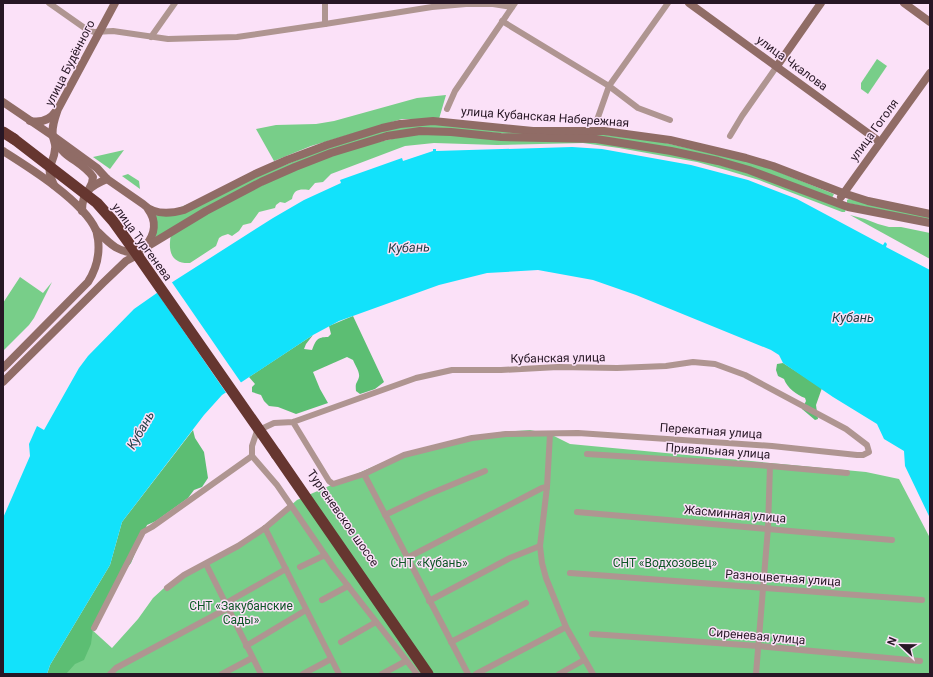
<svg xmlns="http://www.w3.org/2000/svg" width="933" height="677" font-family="Roboto,sans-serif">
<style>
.green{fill:#78ce89}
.forest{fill:#5cbe73}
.water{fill:#12e2fb}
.pier{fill:#fbe1f8}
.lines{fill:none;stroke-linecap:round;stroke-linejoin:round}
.street{stroke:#af9591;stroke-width:6}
.secondary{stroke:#906c66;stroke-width:8}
.highway{stroke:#663630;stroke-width:11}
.highway-bridge{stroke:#663630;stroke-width:11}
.labels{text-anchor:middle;stroke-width:3;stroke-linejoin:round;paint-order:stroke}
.street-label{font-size:12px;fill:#271725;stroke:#fbe1f8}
.park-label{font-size:12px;fill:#0e5626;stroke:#fbe1f8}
.water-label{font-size:13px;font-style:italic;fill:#243f44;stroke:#fbe1f8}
</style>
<rect width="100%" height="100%" fill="#fbe1f8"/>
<g class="green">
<path d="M877,59L887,66L868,94L861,89V83Z"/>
<path d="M446,95L439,119H402L311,146L274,161L256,129L276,125L316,124L334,121L417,98Z"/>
<path d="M429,124L597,134L652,140L759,164L834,194L832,198L696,154L539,136L428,128L334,150L153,239L154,213L161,215L322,150L396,127Z"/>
<path d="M421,134L594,141L699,159L751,174L846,209L845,212H842L759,180L726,170L697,162L619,148L583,143L497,145L434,143L405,146L331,174L323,182L315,183L309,190C300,189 294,189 292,199L285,203L280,202L276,205L275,208L259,212L251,223L243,225L239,231L232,236L228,234L222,236L219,238L216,246L190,263C170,264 168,250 171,234C248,190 331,146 421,134Z"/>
<path d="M124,150L110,169L93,157Z"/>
<path d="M128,174L139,181L140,189L122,176Z"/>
<path d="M849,199L930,217V220L847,203V200Z"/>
<path d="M850,215L865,219L878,224L889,227H901L930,233V259Z"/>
<path d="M20,277L43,293L52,282L34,318L29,325L3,351V303Z"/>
<path d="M530,430L550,434L570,444L866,472L899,479L930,538V674H61L90,628L112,648L138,619L153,598L164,588L184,574L265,528L297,500L402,454L500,432Z"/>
</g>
<g class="forest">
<path d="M353,316L384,382L375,389L360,394L356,391C355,382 357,384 359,377C360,372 355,365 353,360L347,357L313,372L320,389L328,403L296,414L278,407L269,406L264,401L261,395L252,392V387L255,384L249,377L313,335L306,344L304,349L312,350C316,340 317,337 328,337L331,334L329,326Z"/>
<path d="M783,363L822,388L816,405L818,419L815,420L802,409L806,401L805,398C797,395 787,388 784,379L778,376L776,370L777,364Z"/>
<path d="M193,430L195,438L204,452L208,478L202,487L194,490L188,498L156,521L147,525L131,563L122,574L93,628L91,644L84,660L75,664L66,674H47L50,665L110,565L122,522Z"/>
</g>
<path class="water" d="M572,147L602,149L691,165L748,180L797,199L883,245L885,242L887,244L886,247L930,270V517L929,516L905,466L904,451L884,439L877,424L833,397L783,363L779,355L771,350L636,295L593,280L538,270L487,273L439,285L339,321L313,335L222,395L204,415L122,522L110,565L50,665L47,674H3V518L30,456L29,444L37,426L44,430L79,368L88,356L134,309L174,281L273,218L304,200L341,183L340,180L402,158L403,161L433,151V149H436V151Z"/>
<path class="pier" d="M171,281L242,384L227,394L156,291Z"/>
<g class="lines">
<g class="street">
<path d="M49,3L86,29L94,32L113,31L168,39L237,37L325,24L432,7L466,4H493L512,7"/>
<path d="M502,21L609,86L638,108L670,120"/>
<path d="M325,24V3"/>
<path d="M151,37L175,3"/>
<path d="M447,109L455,91L515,3"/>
<path d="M597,120L609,86L668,3"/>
<path d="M730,136L742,116L777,66"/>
<path d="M550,434L547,487L540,546L542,563L546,578L566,627L593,674"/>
<path d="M587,454L770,466L847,473"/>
<path d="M252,456V446L257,431L274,423L293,422L416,378L452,370H501L558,367L617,368L666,366L693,362L715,364L745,375L846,429L867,445L869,452L863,455H857L772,446L578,433L506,434L472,438L404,455L364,474L333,484L329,481L293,422"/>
<path d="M252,456L277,485L334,568L417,674"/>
<path d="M364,474L468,674"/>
<path d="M577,512L892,540"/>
<path d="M385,515L427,495L485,471"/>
<path d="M265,528L339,674"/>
<path d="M407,558L542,488L547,487"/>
<path d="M206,564L261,674"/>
<path d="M300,567L325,555"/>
<path d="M570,573L922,600"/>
<path d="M167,588L184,575L238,546L265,528L291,506"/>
<path d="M322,600L348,586"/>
<path d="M429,601L510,558L540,546"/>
<path d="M226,603L286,569"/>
<path d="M94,628L143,532L152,527L252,456"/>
<path d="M592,634L758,646L920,661"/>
<path d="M341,642L376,622"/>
<path d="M451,642L526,603"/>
<path d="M246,646L306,610"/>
<path d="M110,674L116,668L228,608"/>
<path d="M222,674L252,658"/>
<path d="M303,674L331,659"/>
<path d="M382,674L406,661"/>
<path d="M476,674L566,627"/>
<path d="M559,674L584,660"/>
<path d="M756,674L768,528L770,466"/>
</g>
<g class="secondary">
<path d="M689,3L880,142"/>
<path d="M904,3L930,22"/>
<path d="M777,66L821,3"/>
<path d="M3,102L53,136L97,168L107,179L143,204C154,215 170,214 184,210L255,174L287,160L327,145L382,128L400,124L433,121L533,131H604L670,140L746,158L773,166L843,193L868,201L930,214"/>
<path d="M30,121C41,123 50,120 56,111"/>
<path d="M56,142C64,158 83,162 93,177L92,183L88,191"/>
<path d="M3,151C30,168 83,201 96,230C97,232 97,236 98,239C100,255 97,268 88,282L3,368"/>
<path d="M54,185C44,164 54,166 55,149C56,145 54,141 53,137C51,127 55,118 58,109L115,3"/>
<path d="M841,197L930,73"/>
<path d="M82,211C82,192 90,186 107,179"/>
<path d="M96,230C112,246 116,251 139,254"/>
<path d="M146,245C155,234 157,221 148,209"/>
<path d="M3,382L104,282L126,261L139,254L143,249L206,211L261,182L295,167L331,153L387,136L420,131L451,132L501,137L596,139L671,151L718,161L749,170L848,207L930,223"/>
</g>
<g class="highway">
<path d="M3,132L14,139"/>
<path d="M276,454L428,674"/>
</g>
<path class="highway-bridge" d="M14,139L97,203L113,221L131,246L276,454"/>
</g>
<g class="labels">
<g class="street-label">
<text transform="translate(70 63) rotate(-63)" y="4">улица Будённого</text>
<text transform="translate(792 63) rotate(36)" y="4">улица Чкалова</text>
<text transform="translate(545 117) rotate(4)" y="4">улица Кубанская Набережная</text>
<text transform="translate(874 130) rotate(-54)" y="4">улица Гоголя</text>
<text transform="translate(142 242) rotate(54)" y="4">улица Тургенева</text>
<text transform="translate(558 358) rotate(-1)" y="4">Кубанская улица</text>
<text transform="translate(711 431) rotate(4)" y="4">Перекатная улица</text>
<text transform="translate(718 451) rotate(4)" y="4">Привальная улица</text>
<text transform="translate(735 514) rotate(5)" y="4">Жасминная улица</text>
<text transform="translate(343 518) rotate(55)" y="4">Тургеневское шоссе</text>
<text transform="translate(783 578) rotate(4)" y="4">Разноцветная улица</text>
<text transform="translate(757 636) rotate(5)" y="4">Сиреневая улица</text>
</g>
<g class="park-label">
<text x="429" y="567">СНТ «Кубань»</text>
<text x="665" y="567">СНТ «Водхозовец»</text>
<text x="241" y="610">СНТ «Закубанские<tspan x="241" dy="14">Сады»</tspan></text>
</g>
<g class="water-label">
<text transform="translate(409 247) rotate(-2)" y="5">Кубань</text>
<text x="853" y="322">Кубань</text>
<text transform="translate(140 430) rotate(-60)" y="5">Кубань</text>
</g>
</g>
<rect width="933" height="677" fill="none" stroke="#271725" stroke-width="8"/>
<g transform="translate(901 645) rotate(292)" stroke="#fbe1f8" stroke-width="3" paint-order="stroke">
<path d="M0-3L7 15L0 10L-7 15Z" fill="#271725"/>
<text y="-6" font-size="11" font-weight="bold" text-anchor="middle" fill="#271725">N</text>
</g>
</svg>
